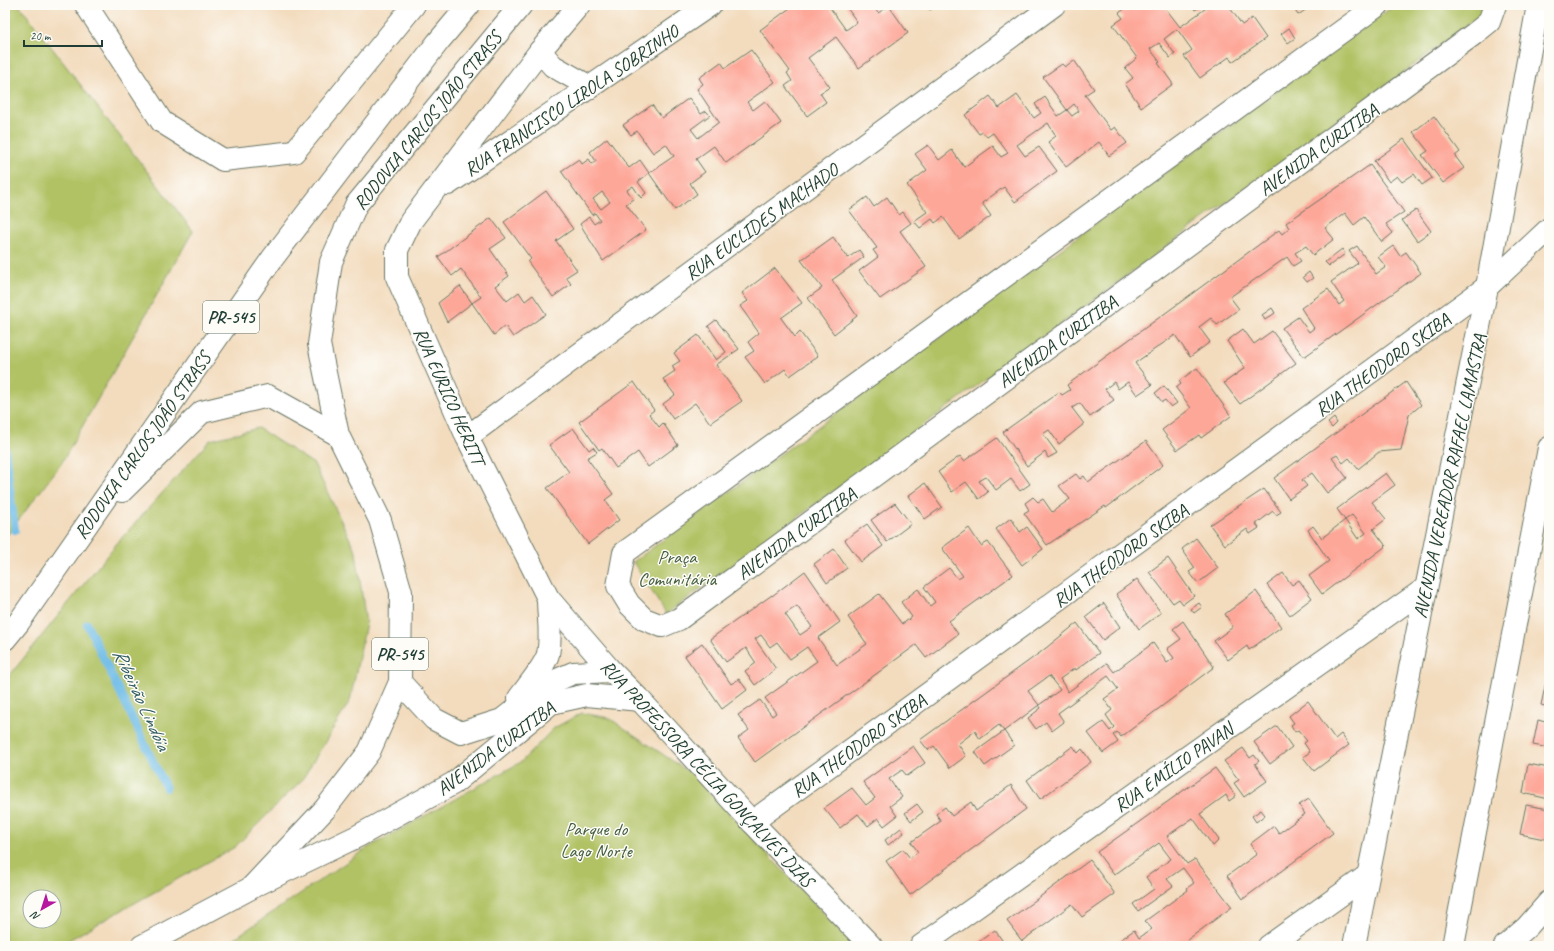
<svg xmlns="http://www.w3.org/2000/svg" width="1554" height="951" font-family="Caveat,sans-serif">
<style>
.green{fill:#b1c265;stroke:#68804c;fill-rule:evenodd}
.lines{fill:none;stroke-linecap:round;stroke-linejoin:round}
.stream{stroke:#6dbce7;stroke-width:8}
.building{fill:#fda799;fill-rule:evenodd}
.minor-casing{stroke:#697564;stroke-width:24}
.highway-casing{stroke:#697564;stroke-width:24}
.minor{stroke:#fff;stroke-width:22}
.highway{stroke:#fff;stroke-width:22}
.labels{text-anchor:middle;stroke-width:3;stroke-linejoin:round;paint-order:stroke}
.shield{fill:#fdfcf7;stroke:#62766e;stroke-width:1}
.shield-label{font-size:18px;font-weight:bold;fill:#1f3d34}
.street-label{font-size:19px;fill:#1f3d34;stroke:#fdfcf7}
.park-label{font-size:19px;fill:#445e40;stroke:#fdfcf7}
.water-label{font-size:20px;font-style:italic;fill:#325d61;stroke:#fdfcf7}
</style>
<rect width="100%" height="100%" fill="#fdfcf7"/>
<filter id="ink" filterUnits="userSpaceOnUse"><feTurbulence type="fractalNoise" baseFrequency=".025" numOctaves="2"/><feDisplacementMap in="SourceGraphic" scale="8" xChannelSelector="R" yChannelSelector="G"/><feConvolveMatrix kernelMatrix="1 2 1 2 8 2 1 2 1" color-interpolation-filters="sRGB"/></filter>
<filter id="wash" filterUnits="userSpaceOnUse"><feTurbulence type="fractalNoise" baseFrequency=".012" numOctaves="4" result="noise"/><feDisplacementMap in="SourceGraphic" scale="16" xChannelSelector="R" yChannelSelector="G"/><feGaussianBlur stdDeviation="0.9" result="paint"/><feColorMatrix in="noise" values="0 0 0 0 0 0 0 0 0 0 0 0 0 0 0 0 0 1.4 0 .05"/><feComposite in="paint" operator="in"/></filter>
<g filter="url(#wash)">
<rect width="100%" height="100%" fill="#f3dcbe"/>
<g class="green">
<path d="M5,5H19L193,231L61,464L5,538Z"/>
<path d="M1395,5H1478L1484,13L666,614L633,562Z"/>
<path d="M258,428L314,464L356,552L366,623L350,701L302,780L235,847L58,946H5V681L118,542L210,440ZM30,897H54V921H30Z"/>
<path d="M582,713L609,718L692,774L854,946H223L369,847L521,762L554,728Z"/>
</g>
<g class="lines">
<g class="stream">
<path d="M5,449L15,530"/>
<path d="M87,624L166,788"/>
</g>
</g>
<g id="blocks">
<g class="building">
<path d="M794,5H828L846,30L857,22L845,5H880L875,9L878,13L889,6L908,33L859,68L836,37L808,58L830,87L820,93L826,102L807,116L785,86L792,81L787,73L790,71L760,30Z"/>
<path d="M926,5H938L930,10Z"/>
<path d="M1130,5H1163L1180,27L1209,6L1208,5H1228L1242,25L1252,18L1266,38L1232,62L1229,57L1200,78L1184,56L1192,50L1177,29L1164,39L1175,54L1170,58L1159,43L1150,49L1160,62L1158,63L1173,84L1141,107L1125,84L1133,78L1125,68L1137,58L1113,25L1123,18L1119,13Z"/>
<path d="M1192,5H1203L1195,10Z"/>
<path d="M1291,5H1313L1298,15Z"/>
<path d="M1289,28L1295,38L1288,43L1281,34Z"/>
<path d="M751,50L775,82L747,102L753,110L765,101L781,123L726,163L714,146L696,159L705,172L690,183L697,194L675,210L649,173L674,156L666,144L653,153L637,131L631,135L623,125L652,105L662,118L689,98L701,114L706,111L710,115L691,129L698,138L719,122L697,89L703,84L699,78L721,62L725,68Z"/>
<path d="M1074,60L1094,89L1085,95L1111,130L1115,127L1127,143L1109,156L1099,142L1066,167L1048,142L1056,136L1048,123L1017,145L1025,156L1039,147L1057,171L1015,202L1004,187L982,203L991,216L959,239L943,217L935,223L932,219L920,228L914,221L927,212L907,185L927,170L915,154L928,145L939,160L952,150L964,167L993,146L1001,157L1008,153L993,133L987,137L983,132L979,134L965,115L990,96L999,108L1017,95L1034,118L1041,113L1035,104L1045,97L1058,116L1067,110L1072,116L1079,111L1074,104L1067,110L1043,77L1062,64L1065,67Z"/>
<path d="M1434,116L1460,152L1455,156L1464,168L1443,183L1422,155L1428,151L1413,132Z"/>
<path d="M607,138L629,168L640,160L649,173L638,182L646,193L641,198L633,186L627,190L633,199L626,204L646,230L603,261L580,224L589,217L594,224L600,220L595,213L592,215L561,171L579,159L582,164L589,159L592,164L596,161L590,152ZM602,192L610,202L601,209L593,199Z"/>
<path d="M1404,139L1432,178L1422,185L1414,174L1402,182L1397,176L1389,182L1374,161Z"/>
<path d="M1370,165L1404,212L1386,224L1393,233L1382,242L1364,217L1354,225L1345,213L1325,228L1334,239L1313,255L1306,246L1295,253L1301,261L1293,266L1287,257L1230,297L1239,309L1217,325L1211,318L1199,327L1210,342L1190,357L1175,335L1135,363L1152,385L1137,395L1128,382L1118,389L1114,382L1105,389L1114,400L1090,417L1080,403L1072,408L1084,424L1059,444L1049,430L1043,434L1057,453L1048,458L1045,452L1027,466L1003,432L1059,392L1062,395L1070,390L1067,385L1279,230L1282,234L1289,228L1286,223Z"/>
<path d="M546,191L573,229L556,241L577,270L566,277L571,284L553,297L528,262L531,259L504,222Z"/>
<path d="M867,197L874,207L887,197L899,215L903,212L911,223L900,231L926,267L880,299L859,271L878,257L873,250L877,248L849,210Z"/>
<path d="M1416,210L1431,231L1417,241L1402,220Z"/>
<path d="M491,218L506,238L490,249L509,276L495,286L507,301L519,292L525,301L533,295L546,314L513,337L505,326L494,335L472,303L481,297L461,269L452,276L438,257Z"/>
<path d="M833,237L848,258L859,250L864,257L832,280L857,316L834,334L808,298L822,288L801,260Z"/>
<path d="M1357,246L1376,274L1386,267L1378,257L1393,246L1400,256L1406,252L1421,273L1304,357L1282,328L1298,317L1309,332L1314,328L1301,308L1328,289L1339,305L1344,301L1331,282L1358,263L1349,251Z"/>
<path d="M1342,249L1345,254L1329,266L1325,262Z"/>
<path d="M775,268L802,303L781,318L795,337L800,332L818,356L790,376L785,369L765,384L745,357L754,351L748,342L759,333L740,306L748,301L742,293Z"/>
<path d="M1309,272L1313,278L1307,282L1303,277Z"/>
<path d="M460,286L472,303L447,322L438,303Z"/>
<path d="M1272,308L1275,313L1265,320L1262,315Z"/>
<path d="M716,320L739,349L716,365L742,401L710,423L695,403L673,419L663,404L675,395L663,379L675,371L672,366L680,361L674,353L698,335L716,360L726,352L708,326Z"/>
<path d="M1243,329L1254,344L1272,331L1296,363L1240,404L1224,383L1245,368L1227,341Z"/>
<path d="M1197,368L1231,416L1201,438L1199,435L1177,450L1162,430L1191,408L1176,388L1181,384L1179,381Z"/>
<path d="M634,382L654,410L649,414L659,427L663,423L678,445L648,467L638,452L616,468L602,448L599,450L579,422Z"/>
<path d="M1406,382L1421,405L1409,415L1401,450L1379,452L1358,469L1349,458L1343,463L1337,455L1332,458L1347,478L1327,493L1312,473L1302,480L1307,486L1289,499L1274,478Z"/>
<path d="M1164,386L1177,403L1171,407L1165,400L1162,402L1155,393Z"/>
<path d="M1334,418L1337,423L1332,428L1328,423Z"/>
<path d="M573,428L589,450L593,447L597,452L587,458L613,494L605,500L619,520L588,544L547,488L569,472L549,445Z"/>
<path d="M997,438L1030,484L1020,491L1011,479L996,490L986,477L979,481L988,492L979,499L966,482L952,492L938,472L960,456L964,461Z"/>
<path d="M1146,441L1163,465L1106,508L1105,506L1047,545L1024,513L1029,510L1025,503L1033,497L1038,502L1043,499L1052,512L1070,499L1059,486L1076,474L1080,479L1084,476L1088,482Z"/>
<path d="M1386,473L1395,485L1372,502L1386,519L1373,529L1386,546L1322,594L1309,576L1329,561L1308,530L1313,526L1322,538L1345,520L1358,539L1366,533L1352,515L1345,520L1337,509Z"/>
<path d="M925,483L942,507L925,519L908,496Z"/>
<path d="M1264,489L1281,512L1276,515L1273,511L1256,524L1259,528L1250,534L1247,529L1225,545L1210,525Z"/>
<path d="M895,503L911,524L887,542L871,520Z"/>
<path d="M1011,518L1020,532L1027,527L1043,549L1022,565L996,529Z"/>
<path d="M867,524L883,546L861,562L845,540Z"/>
<path d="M969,528L981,546L988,542L1013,575L949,621L958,634L926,658L916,645L755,762L738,738L749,730L738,715L760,700L772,716L776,713L765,698L817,661L807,647L790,659L777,642L770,647L761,635L755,639L776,669L755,685L745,671L756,663L746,648L726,662L710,639L772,595V596L805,571L840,622L818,638L837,665L867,644L848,617L879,594L902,624L912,617L901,602L918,589L930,606L935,602L924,587L949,568L958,579L963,576L942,548ZM797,606L812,627L800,635L785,614Z"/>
<path d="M1196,538L1218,568L1198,583L1189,572L1195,568L1182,549Z"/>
<path d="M834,549L847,568L827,583L814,564Z"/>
<path d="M1168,558L1194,596L1183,604L1179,599L1173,603L1149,572Z"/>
<path d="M1283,573L1292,585L1299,580L1312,598L1290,615L1267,585Z"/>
<path d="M1137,579L1161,613L1139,629L1116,594Z"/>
<path d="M1256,591L1281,627L1249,650L1247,646L1228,660L1214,641L1233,627L1225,614Z"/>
<path d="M1104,603L1120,627L1103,640L1086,617Z"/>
<path d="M1199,603L1202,607L1194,613L1191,609Z"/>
<path d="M1183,621L1214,667L1121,737L1117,732L1113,735L1118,742L1103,753L1088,733L1103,722L1110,731L1114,727L1106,715L1112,710L1104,699L1118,689L1108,676L1058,713L1064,722L1052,731L1046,722L1036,729L1028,718L1041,708L1039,705L1060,690L1049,676L1028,691L1039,705L1004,731L999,725L980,739L975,731L958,744L966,756L950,768L934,746L928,750L920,740L1041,652L1077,623L1099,653L1076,670L1075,668L1060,679L1068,692L1107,663L1114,672L1153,643L1167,663L1174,658L1167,649L1181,639L1173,629Z"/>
<path d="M702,643L731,684L739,679L747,690L722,709L685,656Z"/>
<path d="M1546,682L1549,683V707L1541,705Z"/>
<path d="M1308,701L1335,739L1341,734L1349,745L1314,771L1303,757L1310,752L1304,743L1307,741L1298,730L1295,732L1291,725L1294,723L1289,716Z"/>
<path d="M1538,720L1549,723V748L1533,745Z"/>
<path d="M1277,726L1292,747L1270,764L1254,742Z"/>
<path d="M1004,731L1014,745L985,766L975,752Z"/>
<path d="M913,746L925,763L907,776L902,770L889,779L902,797L890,806L897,816L884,826L878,818L868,826L858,814L840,828L824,808L852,788L866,805L875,798L863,782Z"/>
<path d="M1073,746L1078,753L1082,749L1091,762L1040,799L1027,780Z"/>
<path d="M1243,748L1250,758L1254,755L1259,761L1255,764L1267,781L1244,797L1234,783L1239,780L1224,761Z"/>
<path d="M1528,764L1549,768V799L1523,793Z"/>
<path d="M1215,768L1236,796L1229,801L1226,795L1200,814L1219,840L1213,846L1193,818L1167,836L1187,864L1195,859L1232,907L1179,946H1112L1134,930L1139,938L1152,929L1145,921L1188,890L1187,888L1194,883L1183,868L1167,879L1173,886L1138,911L1133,904L1154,889L1146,877L1171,859L1159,843L1114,875L1097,852Z"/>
<path d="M1011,785L1026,809L910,895L886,861L903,849L910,858L918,852L911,842L941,821L936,814L945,807L952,816L971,802L976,811Z"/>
<path d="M1309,799L1333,833L1243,899L1227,876L1257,854L1250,844L1274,826L1279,833L1305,814L1299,805Z"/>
<path d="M917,804L923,812L911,821L905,813Z"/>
<path d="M1526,805L1549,809V840L1520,834Z"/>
<path d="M1261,810L1265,815L1256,822L1252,816Z"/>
<path d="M901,828L904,833L888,845L885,840Z"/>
<path d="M1090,860L1115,894L1082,917L1072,904L1022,941L1007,921Z"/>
<path d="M995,930L1006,946H973Z"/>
</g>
</g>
</g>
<g filter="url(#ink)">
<use href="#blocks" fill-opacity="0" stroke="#697564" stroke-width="1"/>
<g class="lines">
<g class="minor-casing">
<g id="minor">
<path d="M86,5L162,122L223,160L294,152L414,5"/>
<path d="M579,5L540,51L411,221L397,250V277L467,437L548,598L611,671L640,700L752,822L871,946"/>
<path d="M1378,5L624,553L618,586L629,604L644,619L662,626L679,619L1474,34L1489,22L1495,5"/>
<path d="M540,51L553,66L590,87"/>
<path d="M448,184L710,5"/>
<path d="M467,437L1054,5"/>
<path d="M400,682L434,719L461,733L502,720L548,684L573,673L611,671"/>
<path d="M519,698C527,687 545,666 548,654C552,636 548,616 548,598"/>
<path d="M752,822L1487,287L1549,229"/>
<path d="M252,887L358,836L454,783L551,703L587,695L640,700"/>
<path d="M921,946L1426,588"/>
<path d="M1269,946L1367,876"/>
<path d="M1354,946L1487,287L1538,5"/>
<path d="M1453,946L1549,448"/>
<path d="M1505,946L1527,927L1549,902"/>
</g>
</g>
<g class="highway-casing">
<g id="highway">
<path d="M122,491L202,412L268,396L338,435"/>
<path d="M5,639L19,622L272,259L438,42L469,5"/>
<path d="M142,946L251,888L325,809L369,752L400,682L401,592L380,520L338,435L319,344L331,262L356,205L521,5"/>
</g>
</g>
<use href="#minor" class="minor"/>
<use href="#highway" class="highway"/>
</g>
</g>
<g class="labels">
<g class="shield">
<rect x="203" y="301" width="56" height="32" rx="3"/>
<rect x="372" y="638" width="56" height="32" rx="3"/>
</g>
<g class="shield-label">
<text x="231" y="323">PR-545</text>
<text x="400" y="660">PR-545</text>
</g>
<g class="street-label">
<text transform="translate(571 100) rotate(-34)" y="7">RUA FRANCISCO LIROLA SOBRINHO</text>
<text transform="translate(427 120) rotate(-51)" y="7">RODOVIA CARLOS JOÃO STRASS</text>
<text transform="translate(1318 149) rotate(-36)" y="7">AVENIDA CURITIBA</text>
<text transform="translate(761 221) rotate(-36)" y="7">RUA EUCLIDES MACHADO</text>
<text transform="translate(1057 341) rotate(-36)" y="7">AVENIDA CURITIBA</text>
<text transform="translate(1382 364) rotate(-36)" y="7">RUA THEODORO SKIBA</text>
<text transform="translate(450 396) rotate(66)" y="7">RUA EURICO HERITT</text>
<text transform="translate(142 445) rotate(-55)" y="7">RODOVIA CARLOS JOÃO STRASS</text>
<text transform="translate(1449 476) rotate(-78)" y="7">AVENIDA VEREADOR RAFAEL LAMASTRA</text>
<text transform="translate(796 533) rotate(-36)" y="7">AVENIDA CURITIBA</text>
<text transform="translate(1120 555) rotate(-36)" y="7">RUA THEODORO SKIBA</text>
<text transform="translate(858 745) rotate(-36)" y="7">RUA THEODORO SKIBA</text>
<text transform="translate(495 748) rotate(-37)" y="7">AVENIDA CURITIBA</text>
<text transform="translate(1173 767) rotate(-35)" y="7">RUA EMÍLIO PAVAN</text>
<text transform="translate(708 773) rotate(47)" y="7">RUA PROFESSORA CÉLIA GONÇALVES DIAS</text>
</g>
<g class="park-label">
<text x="677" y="563">Praça<tspan x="677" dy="22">Comunitária</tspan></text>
<text x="596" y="835">Parque do<tspan x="596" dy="22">Lago Norte</tspan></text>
</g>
<g class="water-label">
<text transform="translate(142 699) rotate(65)" y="7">Ribeirão Lindóia</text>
</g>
</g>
<rect width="1554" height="951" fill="none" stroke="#fdfcf7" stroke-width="20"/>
<g transform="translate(42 909) rotate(219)"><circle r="19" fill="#fdfcf7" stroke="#a4b0a9"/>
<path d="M0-3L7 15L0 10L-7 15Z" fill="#b5179e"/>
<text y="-6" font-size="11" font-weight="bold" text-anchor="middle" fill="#1f3d34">N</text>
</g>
<path d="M24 40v6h78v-6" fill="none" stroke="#1f3d34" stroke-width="2"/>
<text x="30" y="40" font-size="12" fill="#1f3d34" stroke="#fdfcf7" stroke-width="3" paint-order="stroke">20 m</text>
</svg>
